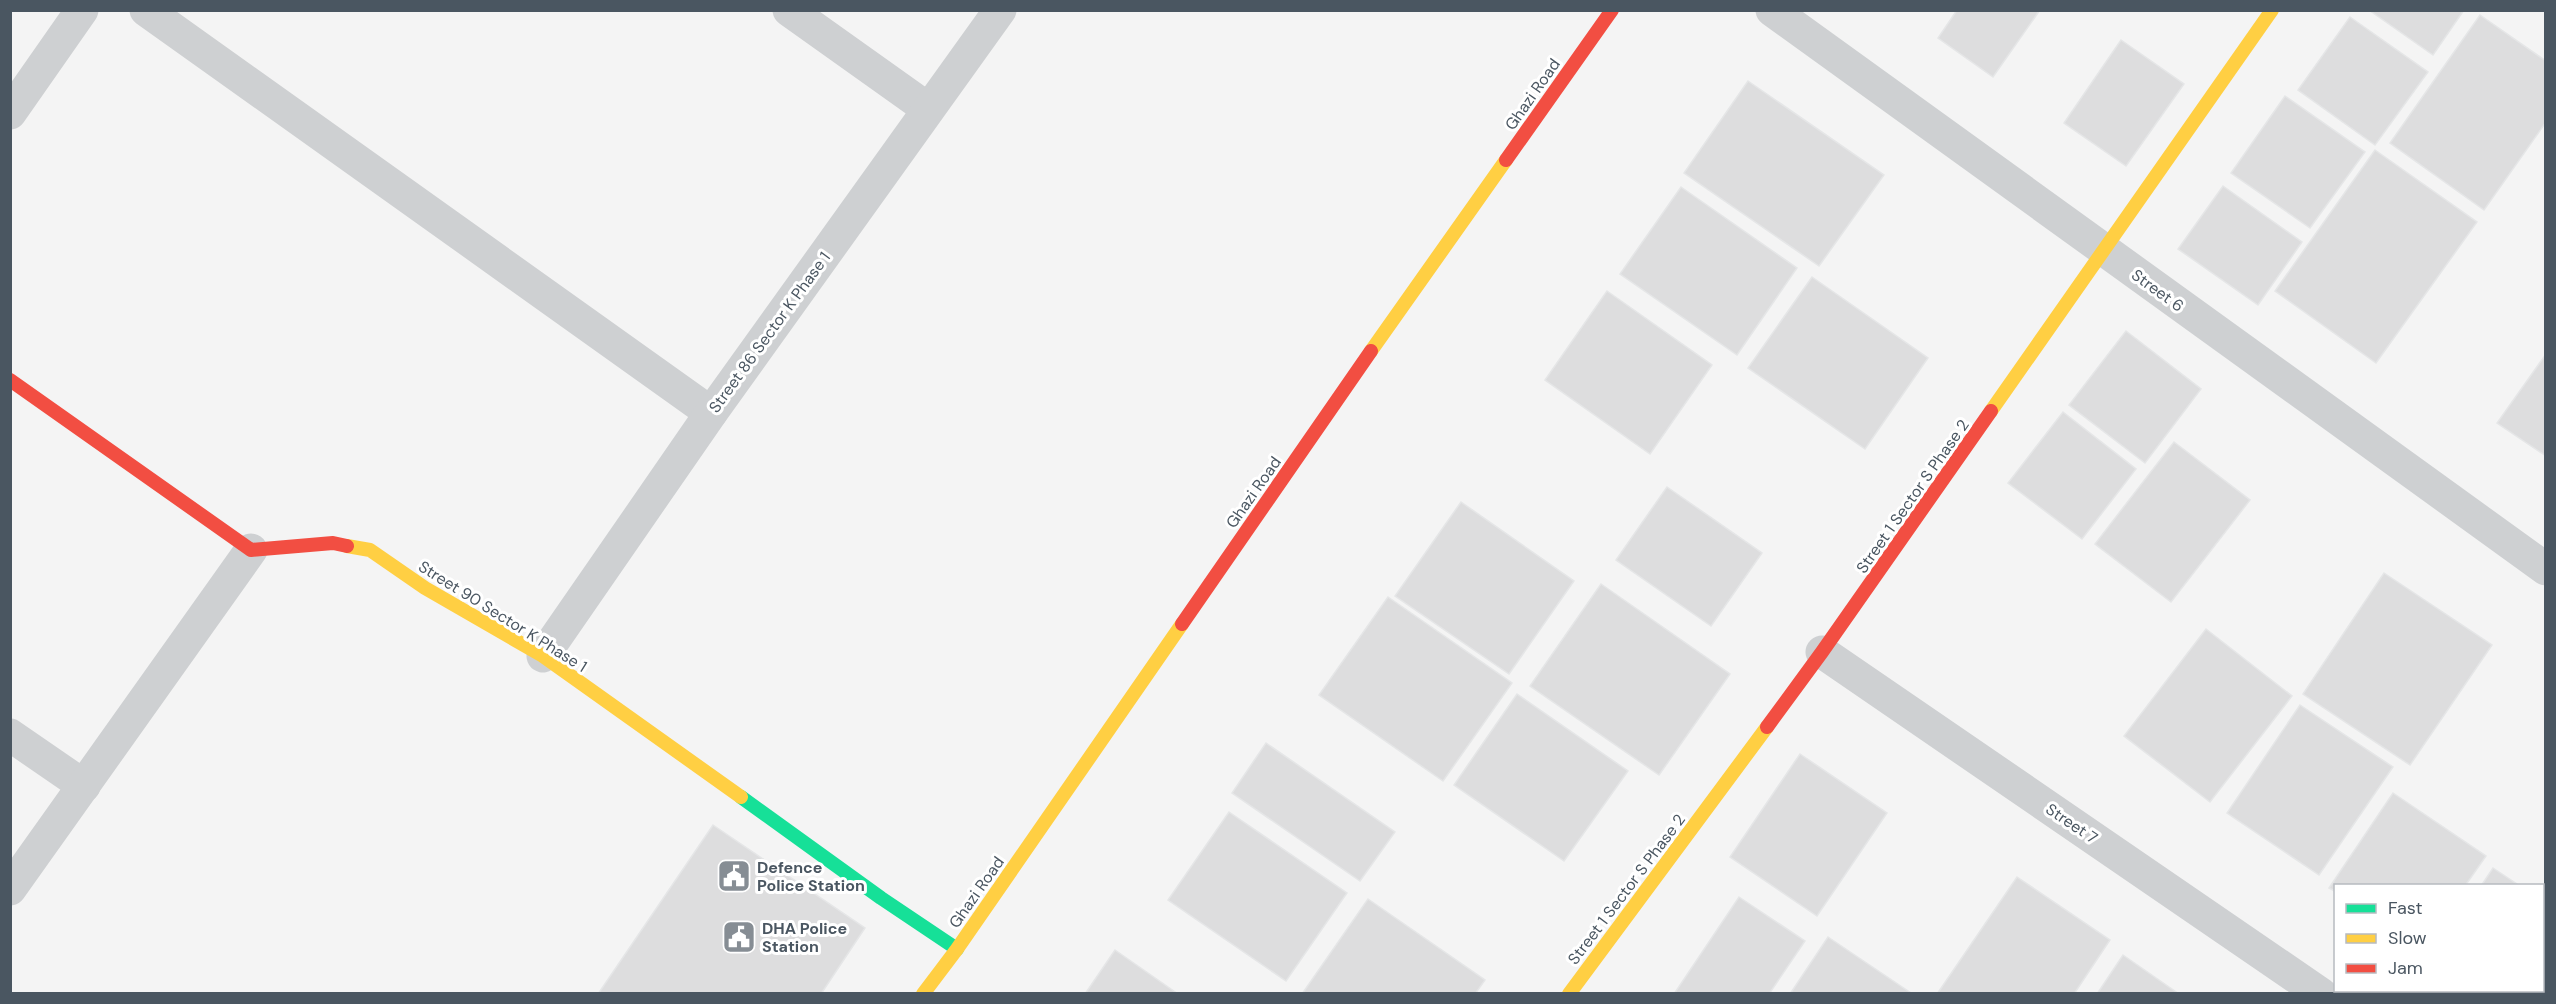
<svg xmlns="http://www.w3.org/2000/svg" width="2556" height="1004" font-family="'DM Sans',sans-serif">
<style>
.building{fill:#ddddde;stroke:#e5e6e7;stroke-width:1.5}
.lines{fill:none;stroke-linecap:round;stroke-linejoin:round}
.street{stroke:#ced0d2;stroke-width:33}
.fast{stroke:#16e098;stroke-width:14}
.slow{stroke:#ffcf43;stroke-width:14}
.jam{stroke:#f24e42;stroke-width:14}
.labels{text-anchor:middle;stroke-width:6;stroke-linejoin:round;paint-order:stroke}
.street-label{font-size:16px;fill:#4a5661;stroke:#fff}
.poi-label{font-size:16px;font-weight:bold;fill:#4a5661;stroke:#fff;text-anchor:start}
</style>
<rect width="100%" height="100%" fill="#f4f4f4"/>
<g class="building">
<path d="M1957,10H2040L1993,77L1938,38Z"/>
<path d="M2369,10H2464L2433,55Z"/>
<path d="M2480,15L2546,61V122L2484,210L2390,143Z"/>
<path d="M2350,17L2428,72L2375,145L2298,90Z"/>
<path d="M2121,40L2184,84L2126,166L2064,123Z"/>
<path d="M1748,81L1884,175L1819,266L1684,173Z"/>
<path d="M2285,96L2365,152L2310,228L2231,173Z"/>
<path d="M2375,150L2477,222L2376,363L2275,291Z"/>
<path d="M2223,186L2302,242L2258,305L2178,249Z"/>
<path d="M1681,187L1797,268L1737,355L1620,274Z"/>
<path d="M1812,277L1928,358L1865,449L1748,368Z"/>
<path d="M1607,291L1712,365L1650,454L1545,380Z"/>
<path d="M2126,331L2201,389L2145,463L2069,405Z"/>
<path d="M2546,354V456L2497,423Z"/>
<path d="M2063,412L2136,469L2082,539L2008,483Z"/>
<path d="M2174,442L2250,500L2171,602L2095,544Z"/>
<path d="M1667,487L1762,553L1711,626L1616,560Z"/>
<path d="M1461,502L1574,581L1509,674L1395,596Z"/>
<path d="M2384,573L2492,645L2410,765L2303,694Z"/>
<path d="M1601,584L1730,674L1659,775L1530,686Z"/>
<path d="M1388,597L1512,683L1443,781L1319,695Z"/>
<path d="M2206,629L2292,696L2210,802L2124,736Z"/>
<path d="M1517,694L1628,771L1564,861L1454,785Z"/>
<path d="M2300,705L2393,767L2319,875L2227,813Z"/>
<path d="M1266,743L1395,832L1360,881L1232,793Z"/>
<path d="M1800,754L1887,813L1817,916L1730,857Z"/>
<path d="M2393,793L2486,856L2465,886H2336V892L2329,888Z"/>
<path d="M1229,812L1347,893L1286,981L1168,900Z"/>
<path d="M713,825L865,928L821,994H598Z"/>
<path d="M2493,868L2520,886H2481Z"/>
<path d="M2017,877L2110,940L2074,994H1937Z"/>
<path d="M1739,897L1805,941L1769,994H1674Z"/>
<path d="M1368,899L1485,980L1475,994H1302Z"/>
<path d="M2542,901L2546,903V987L2541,994H2461L2456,990H2542Z"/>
<path d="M1828,937L1911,993L1790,994Z"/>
<path d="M1115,950L1178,994H1085Z"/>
<path d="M2123,955L2179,994H2097Z"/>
</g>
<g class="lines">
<g class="street">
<path d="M146,10L711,413"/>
<path d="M789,10L928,109"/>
<path d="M1772,10L2546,569"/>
<path d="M10,113L82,10"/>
<path d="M1822,652L2321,994"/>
<path d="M543,656L711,413L1000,10"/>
<path d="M10,735L84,786"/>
<path d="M10,889L251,550"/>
</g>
<path class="fast" d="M741,797L881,898L957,949"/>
<g class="slow">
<path d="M1371,351L1506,160"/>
<path d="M1991,411L2272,10"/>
<path d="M347,546L370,550L425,588L543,656L741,797"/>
<path d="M923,994L957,949L1182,624"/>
<path d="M1569,994L1767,727"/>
</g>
<g class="jam">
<path d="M1506,160L1612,10"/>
<path d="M10,380L251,550L333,543L347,546"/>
<path d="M1182,624L1371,351"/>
<path d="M1767,727L1822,652L1991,411"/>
</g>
</g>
<defs>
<g id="civic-square" transform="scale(1.725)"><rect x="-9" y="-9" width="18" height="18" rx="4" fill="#868d94" stroke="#fff"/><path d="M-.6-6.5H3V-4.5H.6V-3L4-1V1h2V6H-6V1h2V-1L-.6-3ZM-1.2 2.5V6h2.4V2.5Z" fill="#fff"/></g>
</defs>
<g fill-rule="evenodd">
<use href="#civic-square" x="734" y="876"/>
<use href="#civic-square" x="739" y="937"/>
</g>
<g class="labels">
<g class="street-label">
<text transform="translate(1532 94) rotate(-55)" y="6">Ghazi Road</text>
<text transform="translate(2158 290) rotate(36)" y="6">Street 6</text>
<text transform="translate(769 332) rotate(-54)" y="6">Street 86 Sector K Phase 1</text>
<text transform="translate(1253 492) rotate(-55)" y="6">Ghazi Road</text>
<text transform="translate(1912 496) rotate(-55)" y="6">Street 1 Sector S Phase 2</text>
<text transform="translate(503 616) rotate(32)" y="6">Street 90 Sector K Phase 1</text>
<text transform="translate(2072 823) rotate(34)" y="6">Street 7</text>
<text transform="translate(1626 889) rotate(-53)" y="6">Street 1 Sector S Phase 2</text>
<text transform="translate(976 892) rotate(-55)" y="6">Ghazi Road</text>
</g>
<g class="poi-label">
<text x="757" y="873">Defence<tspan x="757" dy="18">Police Station</tspan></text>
<text x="762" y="934">DHA Police<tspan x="762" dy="18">Station</tspan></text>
</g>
</g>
<rect width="2556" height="1004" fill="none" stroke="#4a5661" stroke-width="24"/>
<rect x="2334" y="884" width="210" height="108" fill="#ffffff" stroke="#b7bbc0" stroke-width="1.5"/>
<rect x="2346" y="904" width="30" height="9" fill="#16e098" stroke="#b7bbc0" stroke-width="1.5"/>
<text x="2388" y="914" font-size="18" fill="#4a5661">Fast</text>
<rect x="2346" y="934" width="30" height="9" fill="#ffcf43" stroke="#b7bbc0" stroke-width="1.5"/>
<text x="2388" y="944" font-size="18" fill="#4a5661">Slow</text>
<rect x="2346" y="964" width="30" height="9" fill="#f24e42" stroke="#b7bbc0" stroke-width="1.5"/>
<text x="2388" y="974" font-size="18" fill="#4a5661">Jam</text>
</svg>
